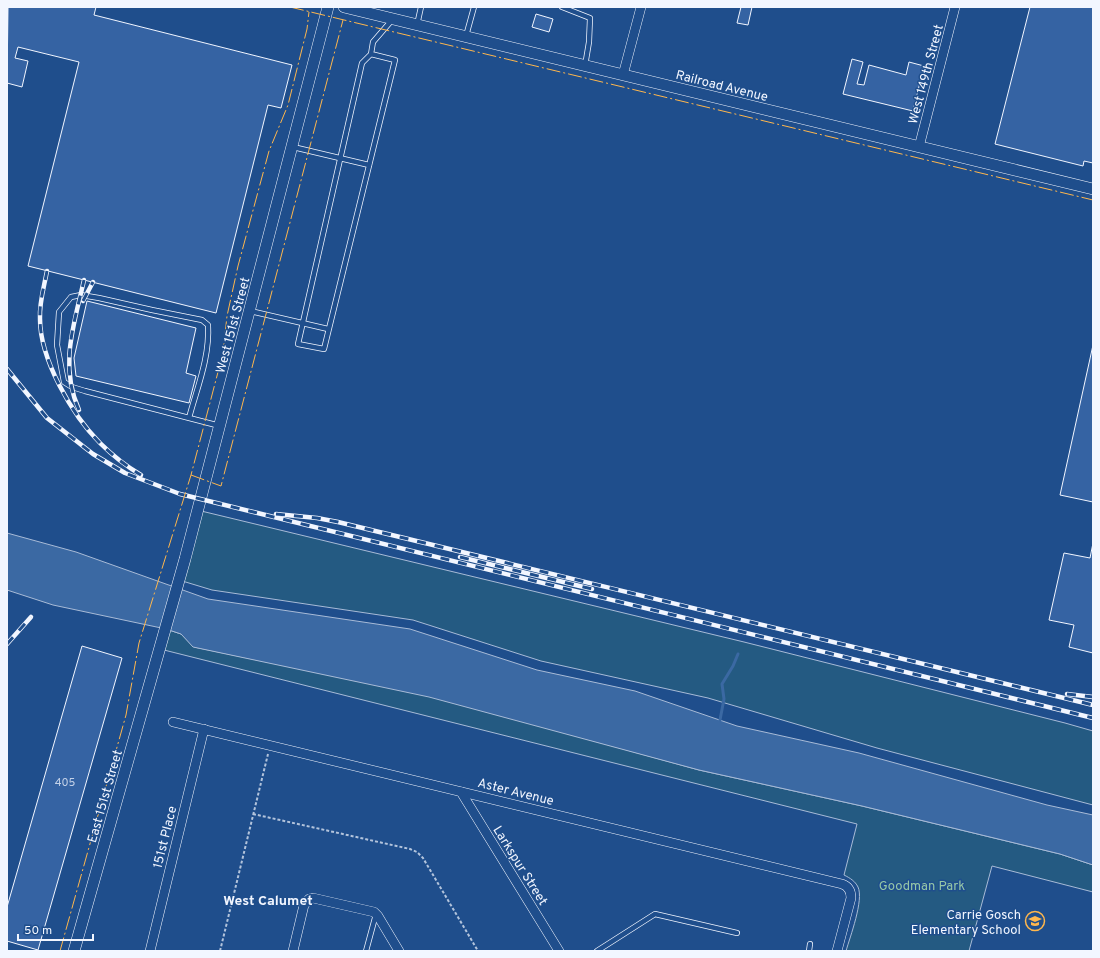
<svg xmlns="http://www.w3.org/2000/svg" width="1100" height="958" font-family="Overpass,sans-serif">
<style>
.green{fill:#245a82;stroke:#a8bbd7}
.water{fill:#3b69a3;stroke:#a8bbd7}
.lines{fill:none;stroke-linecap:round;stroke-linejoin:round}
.stream{stroke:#3b69a3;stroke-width:3}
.building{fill:#3563a3;stroke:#f2f6ff}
.service-casing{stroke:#f2f6ff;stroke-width:6}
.minor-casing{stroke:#f2f6ff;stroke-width:10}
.tertiary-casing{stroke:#f2f6ff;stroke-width:12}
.path{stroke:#b3c4dc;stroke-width:2;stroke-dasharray:3 2;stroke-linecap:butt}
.service{stroke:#1f4e8c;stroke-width:4.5}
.minor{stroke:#1f4e8c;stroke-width:9}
.tertiary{stroke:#1f4e8c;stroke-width:11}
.rail-casing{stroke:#f2f6ff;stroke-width:4.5}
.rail{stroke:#1f4e8c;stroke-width:3;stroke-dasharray:9;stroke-linecap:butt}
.power{stroke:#ffb74d;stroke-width:1;stroke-dasharray:14 3 2 3;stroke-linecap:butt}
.labels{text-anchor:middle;stroke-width:3;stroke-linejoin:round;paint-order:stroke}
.number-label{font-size:11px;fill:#c3d1e8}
.street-label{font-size:13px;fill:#f2f6ff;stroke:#1f4e8c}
.park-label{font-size:13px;fill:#97c8a6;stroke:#1f4e8c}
.poi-label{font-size:13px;fill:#f2f6ff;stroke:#1f4e8c;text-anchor:end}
.neighbourhood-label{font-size:14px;font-weight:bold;fill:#f2f6ff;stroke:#1f4e8c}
</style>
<rect width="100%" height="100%" fill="#1f4e8c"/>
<g class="green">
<path d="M197,510L744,642L1065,723L1093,731V805L877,748L708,698L541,661L413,620L212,590L179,580Z"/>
<path d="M166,629L181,634L194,647L432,696L699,770L862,806L1060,854L1093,865V892L992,866L969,951H846C850,937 864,900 858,887C855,881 850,878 844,875L857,824L160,649Z"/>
</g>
<path class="water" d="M7,533L76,552L208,599L410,629L537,670L635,691L737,726L859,753L1047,805L1093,815V865L1060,854L862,806L699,770L429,697L193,647L181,634L166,629L53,605L7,590Z"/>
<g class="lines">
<path class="stream" d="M720,720L724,699L722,684L733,666L738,654"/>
</g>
<g class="building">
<path d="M8,7H96L94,15L292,65L281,108L268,105L216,313L28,266L79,62L18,47L15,58L28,61L22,87L7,83Z"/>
<path d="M741,7H752L748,25L737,23Z"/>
<path d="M1030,7H1093V163L1084,161L1083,166L995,144Z"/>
<path d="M536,14L553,19L549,32L532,27Z"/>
<path d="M852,59L863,62L857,84L864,85L869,65L906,75L909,62L924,66L913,111L843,94Z"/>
<path d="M87,301L196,328L186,373L196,376L189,403L76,376L74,358Z"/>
<path d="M1093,345V502L1060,495Z"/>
<path d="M1093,543V653L1069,647L1074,625L1049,620L1064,553L1090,558Z"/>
<path d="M82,646L122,658L38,950L7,941V907Z"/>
</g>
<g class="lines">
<g class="service-casing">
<g id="service">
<path d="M562,7L590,18L589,42L585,66"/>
<path d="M417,25L421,7"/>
<path d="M466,36L474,7"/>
<path d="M371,54L395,60L324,349L298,344L362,63L371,54L373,42L392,20"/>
<path d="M293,147L369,165"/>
<path d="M250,311L328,329"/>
<path d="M189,418C197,388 210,357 208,325L202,320L152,310L99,298L81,295L71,297L59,312L57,345L64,382L72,387L85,391C130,403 175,414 220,426"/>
<path d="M366,951L376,914"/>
<path d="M597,951L655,914L737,933"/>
<path d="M809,951L810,944"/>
</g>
</g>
<g class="minor-casing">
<g id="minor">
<path d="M623,75L641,7"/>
<path d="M919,147L955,7"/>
<path d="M173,722L842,884C848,886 851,891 851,898L837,951"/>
<path d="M461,792L559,951"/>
<path d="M150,951L204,729"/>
<path d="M293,951L304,905L309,899L313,898L374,912L378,916L399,951"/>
</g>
</g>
<g class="tertiary-casing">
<g id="tertiary">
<path d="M344,7L1093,189"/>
<path d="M74,951L185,559L328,7"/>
</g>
</g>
<g class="path">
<path d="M253,814L410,849L417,852L423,858L478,951"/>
<path d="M220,951L268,754"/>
</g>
<use href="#service" class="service"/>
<use href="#minor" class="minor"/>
<use href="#tertiary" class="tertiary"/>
<g class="rail-casing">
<g id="rail">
<path d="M47,271C44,287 39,303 40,319C40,359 72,415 100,443C112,455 126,466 141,475"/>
<path d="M83,301L93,282"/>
<path d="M7,369L47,418L93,454L125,473L180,494L1093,718"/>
<path d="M79,410C59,365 74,325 84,280"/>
<path d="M276,514L317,518L338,522L1093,705"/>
<path d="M460,557L592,589"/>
<path d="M7,644L31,617"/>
<path d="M1067,694L1093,697"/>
</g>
</g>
<use href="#rail" class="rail"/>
<g class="power">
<path d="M290,7L1093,200"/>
<path d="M191,475L221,486L343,20"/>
<path d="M60,951L126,715L139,643L191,475L223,353L227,316L238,266L269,151L288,105L307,29L309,12"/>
</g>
</g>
<defs>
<g id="school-ring" transform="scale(1)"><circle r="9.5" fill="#1f4e8c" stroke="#ffb74d" stroke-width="1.5"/><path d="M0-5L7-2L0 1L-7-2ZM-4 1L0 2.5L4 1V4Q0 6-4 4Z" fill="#ffb74d"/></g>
</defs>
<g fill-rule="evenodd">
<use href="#school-ring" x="1035" y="921"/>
</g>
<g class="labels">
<g class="number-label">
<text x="65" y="786">405</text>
</g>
<g class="street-label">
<text transform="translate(925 74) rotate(-75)" y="5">West 149th Street</text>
<text transform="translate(722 85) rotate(14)" y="5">Railroad Avenue</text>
<text transform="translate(232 325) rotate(-75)" y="5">West 151st Street</text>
<text transform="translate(516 791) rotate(14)" y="5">Aster Avenue</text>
<text transform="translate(104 796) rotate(-74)" y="5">East 151st Street</text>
<text transform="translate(164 837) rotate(-76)" y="5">151st Place</text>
<text transform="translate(521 865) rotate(58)" y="5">Larkspur Street</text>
</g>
<g class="park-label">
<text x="922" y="890">Goodman Park</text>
</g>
<g class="poi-label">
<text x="1021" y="919">Carrie Gosch<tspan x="1021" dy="15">Elementary School</tspan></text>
</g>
<g class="neighbourhood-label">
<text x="268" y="905">West Calumet</text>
</g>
</g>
<rect width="1100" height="958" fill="none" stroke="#f2f6ff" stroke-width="16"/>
<path d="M18 934v6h75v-6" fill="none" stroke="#f2f6ff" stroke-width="2"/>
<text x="24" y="934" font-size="12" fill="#f2f6ff" stroke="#1f4e8c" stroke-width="3" paint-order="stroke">50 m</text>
</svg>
